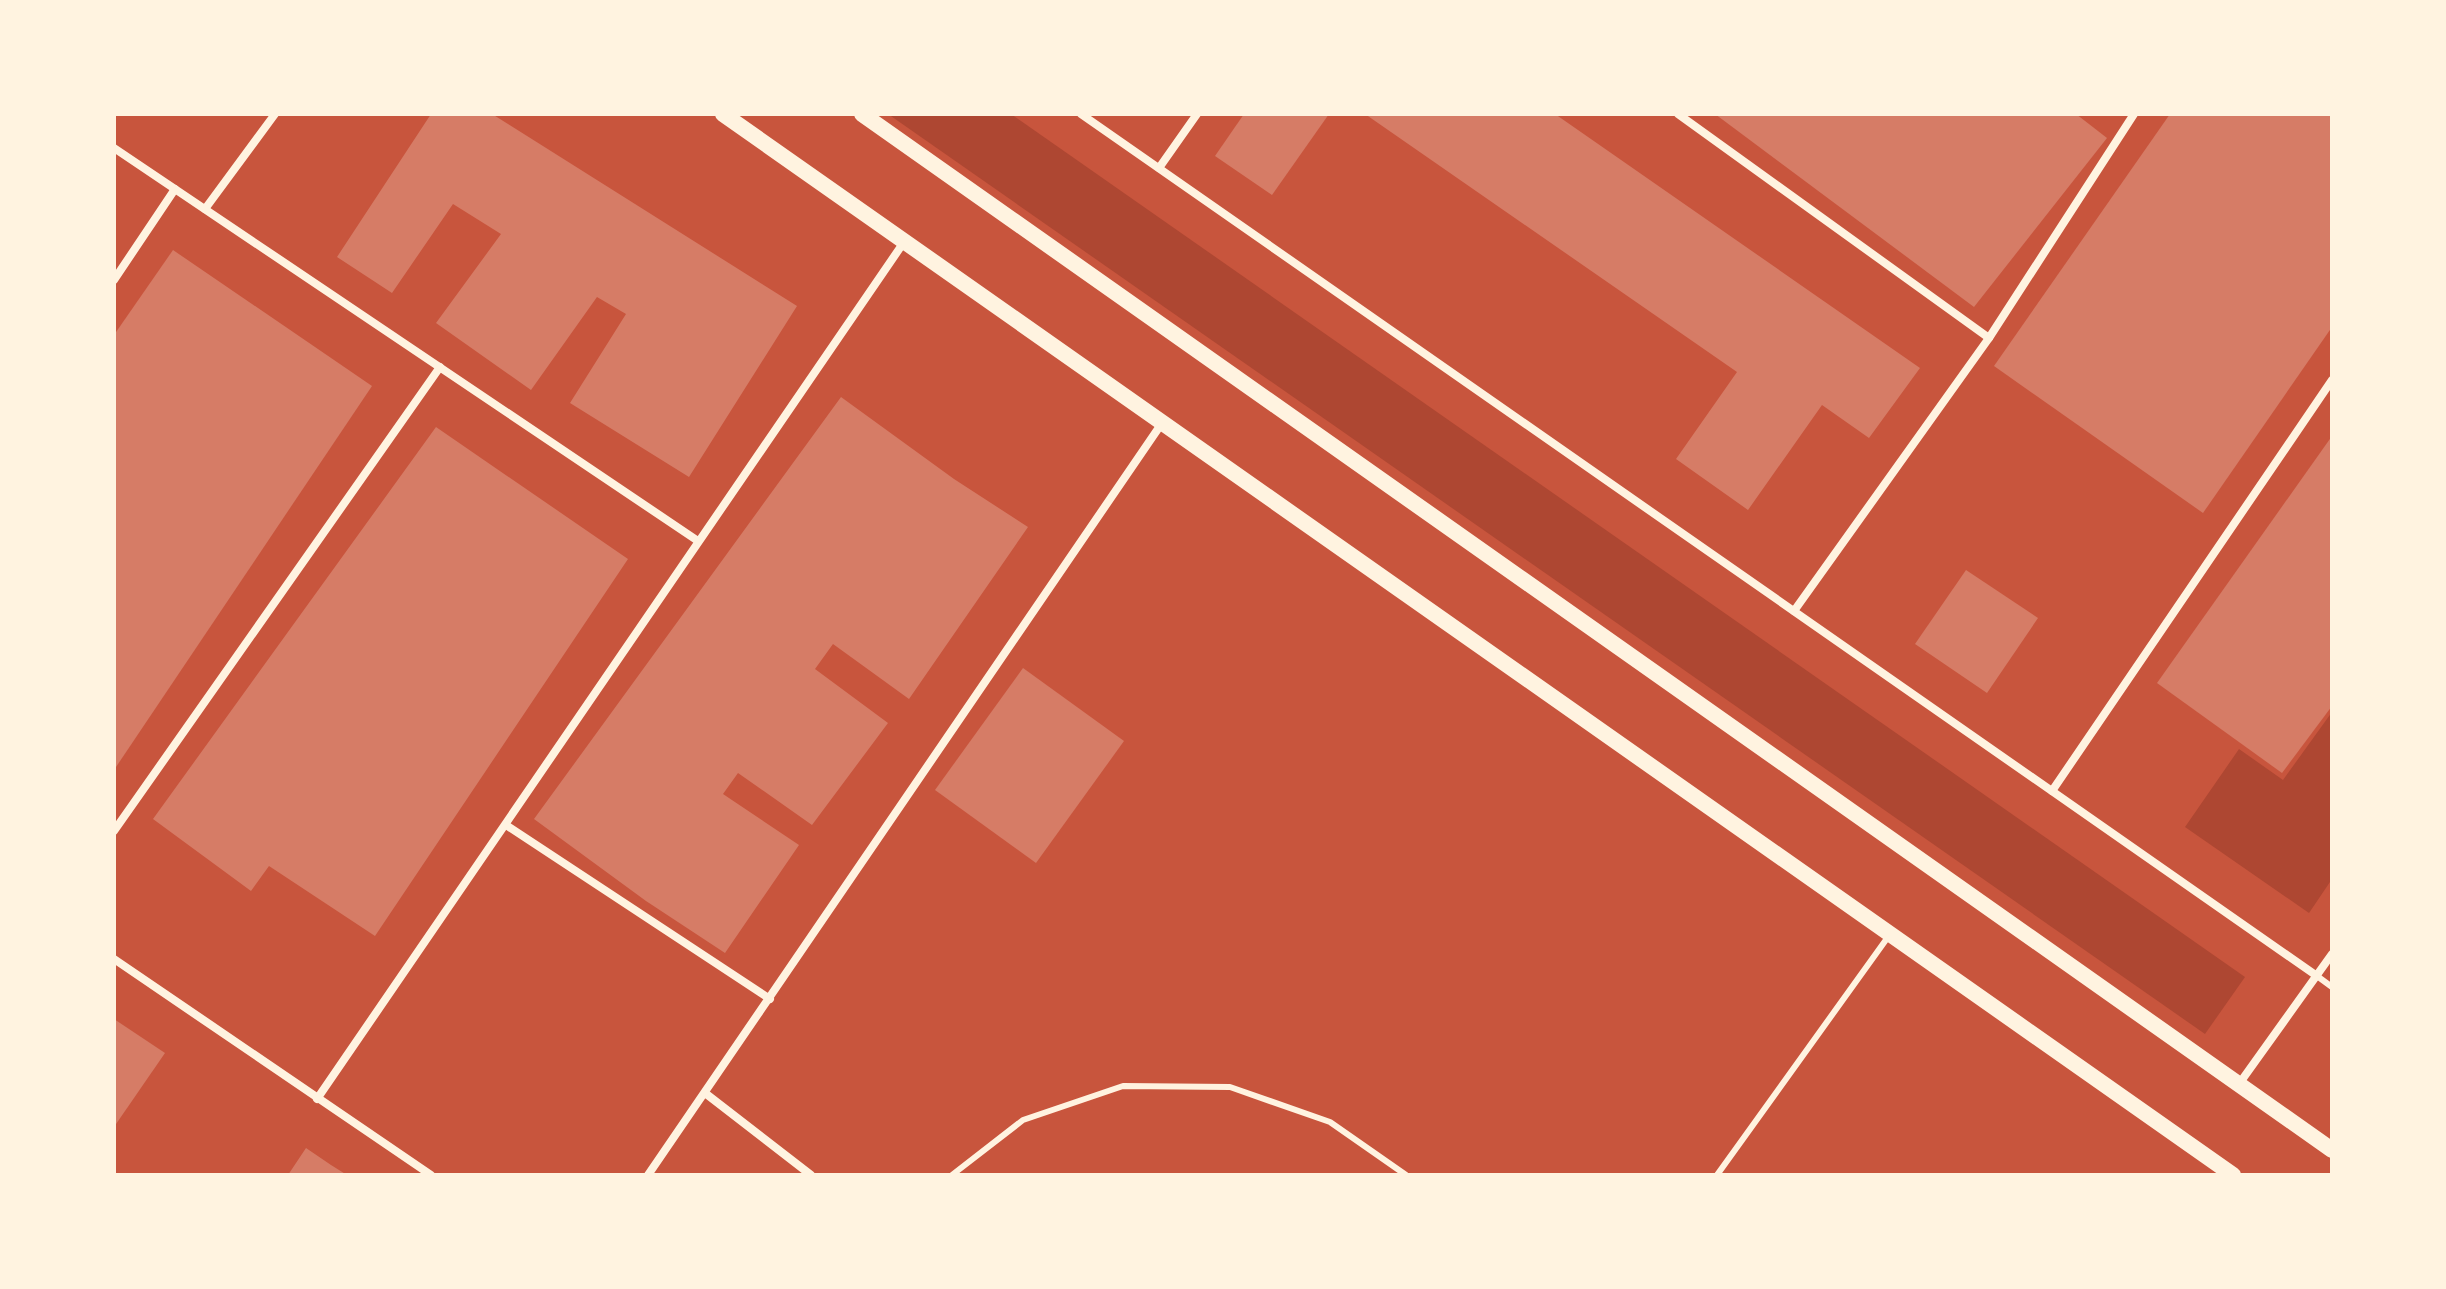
<svg xmlns="http://www.w3.org/2000/svg" width="2446" height="1289" font-family="Quicksand,sans-serif">
<style>
.green{fill:#ae4732}
.building{fill:#d67c66}
.lines{fill:none;stroke-linecap:round;stroke-linejoin:round}
.service{stroke:#fff3e0;stroke-width:6}
.minor{stroke:#fff3e0;stroke-width:8}
.secondary{stroke:#fff3e0;stroke-width:16}
</style>
<rect width="100%" height="100%" fill="#c8553d"/>
<g class="green">
<path d="M888,114H1011L2245,977L2205,1034Z"/>
<path d="M2332,712V879L2309,913L2185,827L2239,749L2283,780Z"/>
</g>
<g class="building">
<path d="M431,114H492L797,306L689,477L570,403L626,314L597,297L531,390L436,323L501,234L453,204L392,293L337,257Z"/>
<path d="M1244,114H1329L1272,195L1215,156Z"/>
<path d="M1365,114H1555L1920,368L1869,438L1822,405L1748,510L1676,459L1737,372Z"/>
<path d="M1715,114H2076L2107,138L1974,307Z"/>
<path d="M2170,114H2332V327L2203,513L1994,366Z"/>
<path d="M173,250L372,386L114,770V335Z"/>
<path d="M841,397L954,479L1028,527L909,699L833,644L815,669L888,723L812,825L738,773L723,794L799,845L725,953L646,901L534,819Z"/>
<path d="M436,427L628,559L375,936L269,866L251,891L153,819Z"/>
<path d="M2332,436V706L2282,773L2157,683Z"/>
<path d="M1966,570L2038,618L1987,693L1915,644Z"/>
<path d="M1023,668L1124,741L1036,863L935,790Z"/>
<path d="M114,1019L165,1053L114,1127Z"/>
<path d="M306,1148L331,1165L347,1175H288Z"/>
</g>
<g class="lines">
<g class="service">
<path d="M2317,976L2332,987"/>
<path d="M952,1175L1023,1120L1123,1086L1230,1087L1330,1122L1406,1175"/>
<path d="M1717,1175L1888,937"/>
</g>
<g class="minor">
<path d="M1081,114L2317,976"/>
<path d="M1678,114L1989,338"/>
<path d="M114,148L698,541"/>
<path d="M1159,168L1197,114"/>
<path d="M205,209L275,114"/>
<path d="M114,280L175,189"/>
<path d="M1794,611L1989,338L2134,114"/>
<path d="M2052,791L2332,380"/>
<path d="M506,825L770,999"/>
<path d="M114,831L440,367"/>
<path d="M114,959L431,1175"/>
<path d="M2239,1084L2332,954"/>
<path d="M705,1093L811,1175"/>
<path d="M317,1099L904,242"/>
<path d="M648,1175L1162,423"/>
</g>
<g class="secondary">
<path d="M723,114L2233,1175"/>
<path d="M862,114L2332,1150"/>
</g>
</g>
<rect width="2446" height="1289" fill="none" stroke="#fff3e0" stroke-width="232"/>
</svg>
